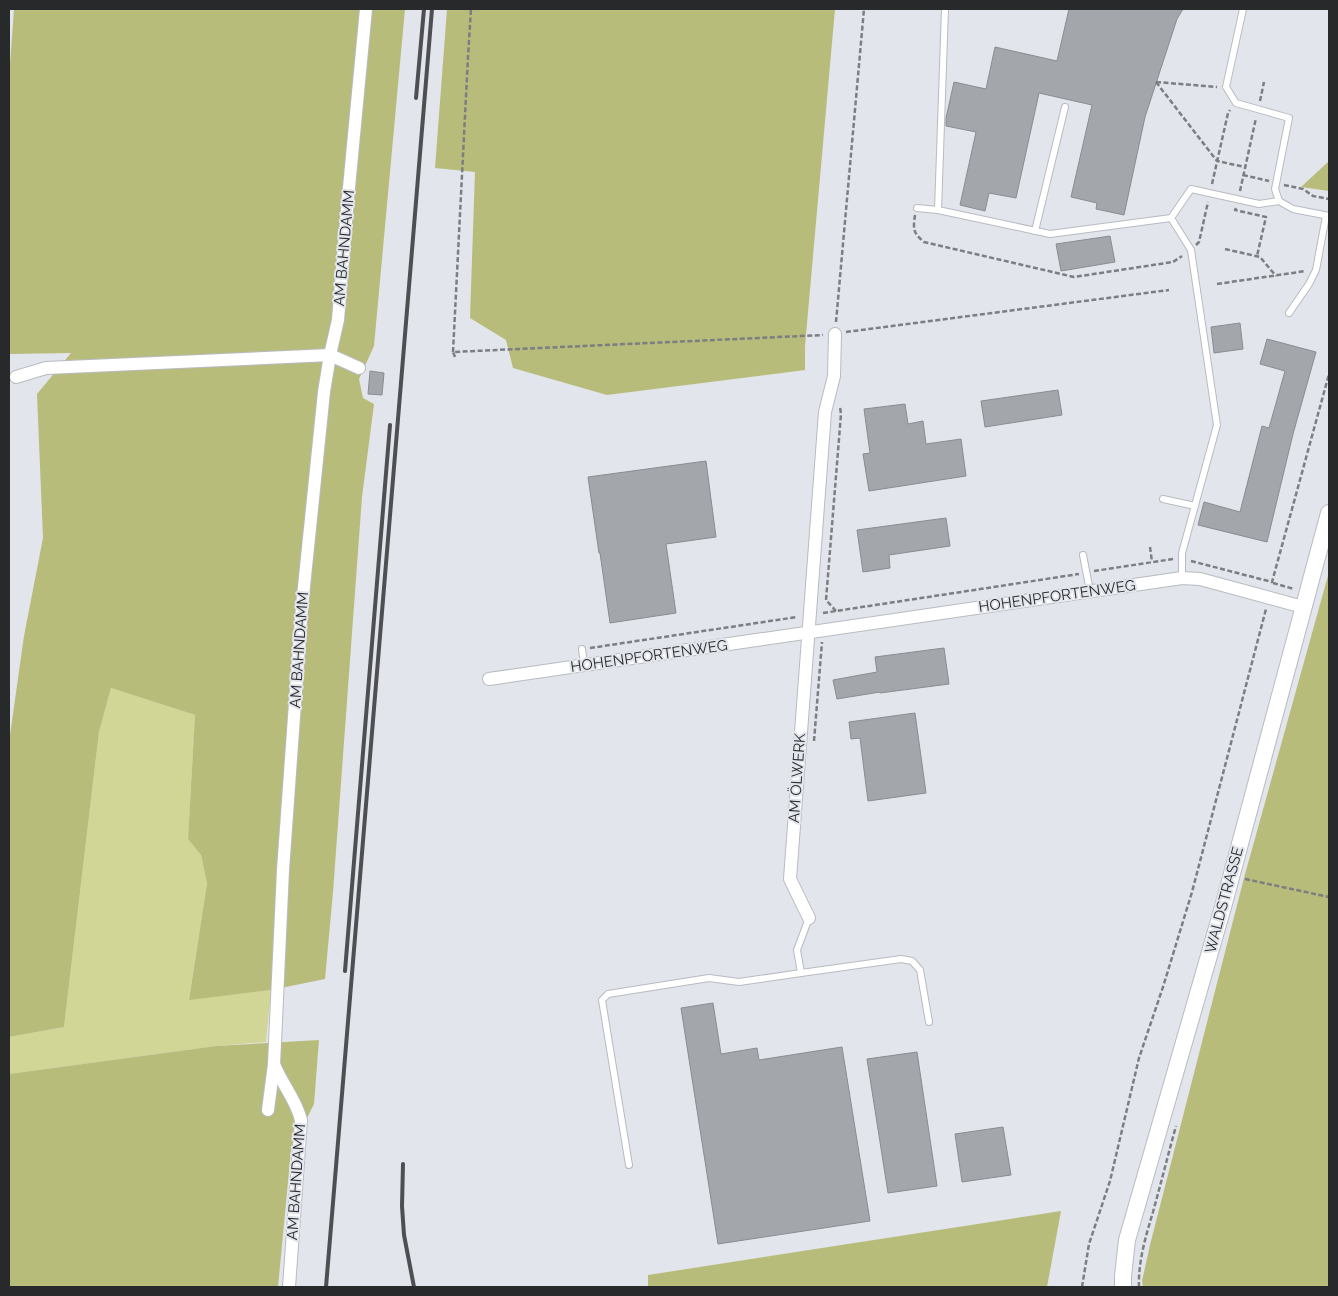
<svg xmlns="http://www.w3.org/2000/svg" width="1338" height="1296" font-family="Raleway,sans-serif">
<style>
.green{fill:#d1d595}
.forest{fill:#b8bc7a}
.building{fill:#a3a6ab;stroke:#898c91}
.lines{fill:none;stroke-linecap:round;stroke-linejoin:round}
.service-casing{stroke:#b8bbc1;stroke-width:8}
.minor-casing{stroke:#b8bbc1;stroke-width:14}
.tertiary-casing{stroke:#b8bbc1;stroke-width:18}
.path{stroke:#7c7e82;stroke-width:2.5;stroke-dasharray:5 2.5;stroke-linecap:butt}
.service{stroke:#fff;stroke-width:6}
.minor{stroke:#fff;stroke-width:12}
.tertiary{stroke:#fff;stroke-width:16}
.rail{stroke:#4e4f52;stroke-width:4}
.labels{text-anchor:middle;stroke-width:4;stroke-linejoin:round;paint-order:stroke}
.street-label{font-size:15px;fill:#28292b;stroke:#e2e5eb}
</style>
<rect width="100%" height="100%" fill="#e2e5eb"/>
<path class="green" d="M111,688L195,715L188,839L201,855L207,883L189,999L271,990L266,1042L216,1046L9,1074V1037L64,1027L99,732Z"/>
<g class="forest">
<path d="M14,9H405L374,346L359,379L363,398L374,404L362,497L333,892L325,979L271,990L189,1000L207,883L201,855L188,839L195,715L111,688L99,732L64,1027L9,1037V742L24,636L43,538L37,394L71,353L9,354V78Z"/>
<path d="M447,9H835L805,346V370L607,395L513,368L506,340L470,318L475,172L435,168Z"/>
<path d="M1329,161V191L1301,187Z"/>
<path d="M1329,572V1287H1143L1142,1281L1150,1245L1244,878Z"/>
<path d="M319,1040L314,1104L291,1150L278,1287H9V1074L216,1046Z"/>
<path d="M1061,1211L1047,1287H648V1275Z"/>
</g>
<g class="building">
<path d="M1069,9H1183L1177,19L1145,117L1124,215L1096,209L1097,203L1071,197L1092,105L1039,93L1016,198L989,193L985,211L960,205L976,132L946,126V118L954,82L986,89L995,47L1057,61Z"/>
<path d="M1110,236L1115,262L1061,271L1056,244Z"/>
<path d="M1240,323L1243,349L1214,353L1211,327Z"/>
<path d="M1267,339L1316,352L1293,434L1267,542L1198,525L1204,502L1240,512L1262,426L1269,428L1285,371L1260,364Z"/>
<path d="M370,371L384,373L382,395L368,394Z"/>
<path d="M1058,390L1062,415L985,427L981,401Z"/>
<path d="M905,404L908,424L923,421L926,444L961,439L966,476L869,491L863,454L870,453L864,409Z"/>
<path d="M706,461L716,537L666,544L676,613L610,623L600,553H599L588,477Z"/>
<path d="M946,518L950,546L889,555L890,568L863,572L857,530Z"/>
<path d="M944,648L949,684L880,693V692L837,699L833,680L877,672L875,657Z"/>
<path d="M915,713L926,793L868,801L860,738L851,739L849,722Z"/>
<path d="M713,1003L721,1054L757,1048L759,1060L842,1047L870,1221L718,1244L681,1008Z"/>
<path d="M917,1052L937,1186L888,1193L867,1059Z"/>
<path d="M1003,1127L1011,1175L962,1182L955,1134Z"/>
</g>
<g class="lines">
<g class="service-casing">
<g id="service">
<path d="M945,9L938,210L1050,234L1171,218L1191,189L1259,204L1279,201"/>
<path d="M1243,9L1226,87L1236,103L1289,118L1275,189L1279,201L1293,209L1329,216"/>
<path d="M917,208L938,210"/>
<path d="M1171,218L1191,250L1217,425L1182,553V578"/>
<path d="M1035,231L1065,107"/>
<path d="M1289,313L1309,284L1316,270L1326,216"/>
<path d="M1163,499L1195,506"/>
<path d="M1083,555L1090,591"/>
<path d="M582,649L584,665"/>
<path d="M809,918L797,950L801,973L901,959L912,961L920,970L929,1022"/>
<path d="M629,1165L602,1000L608,994L709,978L739,982L801,973"/>
</g>
</g>
<g class="minor-casing">
<g id="minor">
<path d="M16,377L46,368L330,355L359,368"/>
<path d="M489,679L1182,578L1200,579L1303,607"/>
<path d="M809,918L790,879L825,412L834,376L835,334"/>
<path d="M268,1110L274,1064"/>
<path d="M289,1287L301,1120C296,1099 281,1083 274,1064L283,870L302,606L324,392L330,355L338,320L348,198L366,9"/>
</g>
</g>
<g class="tertiary-casing">
<path id="tertiary" d="M1123,1287V1276L1127,1240L1223,907L1329,513"/>
</g>
<g class="path">
<path d="M1156,82L1217,161L1245,167"/>
<path d="M1156,82L1217,87"/>
<path d="M1260,101L1264,82"/>
<path d="M1243,175L1269,181"/>
<path d="M1212,184L1228,113L1230,110"/>
<path d="M1284,185L1303,189L1313,196L1329,199"/>
<path d="M1240,191L1256,118"/>
<path d="M1236,208L1235,210L1266,217L1257,256"/>
<path d="M915,215C913,229 913,233 924,242L1074,277L1173,262L1182,256"/>
<path d="M1196,245L1199,242L1208,202"/>
<path d="M1225,249L1260,257L1276,276"/>
<path d="M1217,284L1306,271"/>
<path d="M836,322L864,9"/>
<path d="M846,332L1169,290"/>
<path d="M453,352L468,57L471,9"/>
<path d="M455,357L453,352L823,335"/>
<path d="M1150,547L1152,562"/>
<path d="M1191,561L1272,582L1329,374"/>
<path d="M1094,571L1173,559"/>
<path d="M1273,583L1294,589"/>
<path d="M836,611L826,600L841,414L840,407"/>
<path d="M823,613L1079,574"/>
<path d="M590,648L797,617"/>
<path d="M814,741L822,642"/>
<path d="M1245,879L1329,897"/>
<path d="M1082,1287L1089,1244L1110,1181L1139,1058L1163,987L1192,892L1266,609"/>
<path d="M1139,1287C1138,1262 1146,1235 1153,1212C1161,1183 1168,1155 1176,1126"/>
</g>
<use href="#service" class="service"/>
<use href="#minor" class="minor"/>
<use href="#tertiary" class="tertiary"/>
<g class="rail">
<path d="M416,98L424,9"/>
<path d="M345,971L390,425"/>
<path d="M403,1164L402,1206L404,1235L414,1287"/>
<path d="M326,1287L432,9"/>
</g>
</g>
<g class="labels">
<g class="street-label">
<text transform="translate(344 248) rotate(-85)" y="5">AM BAHNDAMM</text>
<text transform="translate(1057 596) rotate(-8)" y="5">HOHENPFORTENWEG</text>
<text transform="translate(299 650) rotate(-86)" y="5">AM BAHNDAMM</text>
<text transform="translate(649 656) rotate(-8)" y="5">HOHENPFORTENWEG</text>
<text transform="translate(797 778) rotate(-86)" y="5">AM ÖLWERK</text>
<text transform="translate(1224 900) rotate(-75)" y="5">WALDSTRASSE</text>
<text transform="translate(296 1182) rotate(-86)" y="5">AM BAHNDAMM</text>
</g>
</g>
<rect width="1338" height="1296" fill="none" stroke="#28292b" stroke-width="20"/>
</svg>
